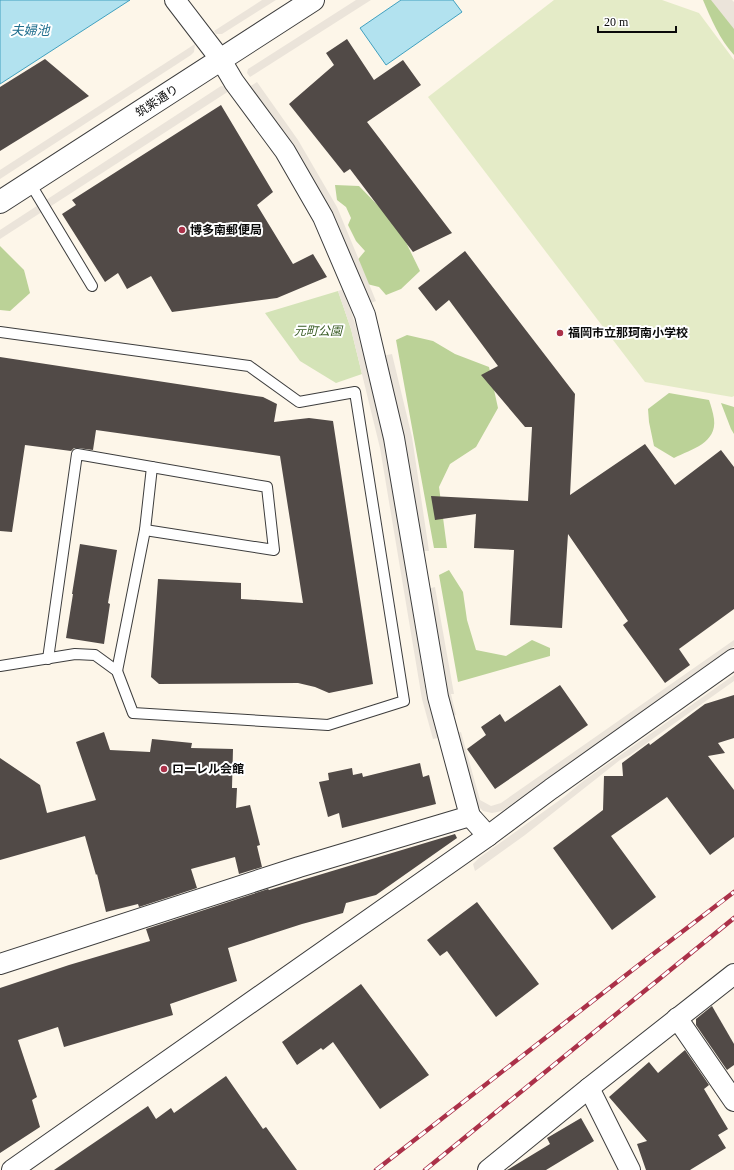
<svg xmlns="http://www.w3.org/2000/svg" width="734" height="1170" font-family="'Times New Roman','Noto Sans JP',serif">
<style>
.green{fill:#d4e3b7}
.forest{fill:#bbd297}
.pitch{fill:#e4ebc7}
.plaza{fill:#ebe4da}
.water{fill:#b2e2ef;stroke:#41a0bf}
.building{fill:#514a47}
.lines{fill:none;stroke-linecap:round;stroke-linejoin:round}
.service-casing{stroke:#3d3d3d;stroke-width:12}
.minor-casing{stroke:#3d3d3d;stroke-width:22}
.tertiary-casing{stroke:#3d3d3d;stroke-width:24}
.service{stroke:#fff;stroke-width:10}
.minor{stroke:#fff;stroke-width:20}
.tertiary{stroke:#fff;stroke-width:22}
.rail-casing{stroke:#ab3149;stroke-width:4.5}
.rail{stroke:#fff;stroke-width:3;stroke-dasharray:9;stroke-linecap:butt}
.poi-dot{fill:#ab3149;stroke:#fff;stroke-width:1.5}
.labels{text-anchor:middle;stroke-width:4;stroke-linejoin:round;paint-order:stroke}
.street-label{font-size:12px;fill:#0a0a0a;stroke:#fff}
.poi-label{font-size:12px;font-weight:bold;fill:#0a0a0a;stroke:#fff;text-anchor:start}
.park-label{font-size:12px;font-style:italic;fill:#365a22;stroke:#fff}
.water-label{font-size:13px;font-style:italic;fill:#216f8e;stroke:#fff}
</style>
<rect width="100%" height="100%" fill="#fdf6e9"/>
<path class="green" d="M338,291L351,329L362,374L336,383L300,361L265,313Z"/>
<g class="forest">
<path d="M703,0H726L734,8V55C720,40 711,19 703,0Z"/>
<path d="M335,185L359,186L398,226L420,271L401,289L386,295L379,287L355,281V263L365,251L356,241L348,225L351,218L346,207L337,200Z"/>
<path d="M0,246L24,270L30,293L10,311L0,310Z"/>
<path d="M407,335L433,341L455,354L489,367L498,408L476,447L450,464L439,487L447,548H434L396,340Z"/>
<path d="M669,393L709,400C711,406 713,412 714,419C717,443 692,449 674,458L654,446L649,422L648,409Z"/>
<path d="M721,403L734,407V434L731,429Z"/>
<path d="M449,570L463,592L467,620L476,650L506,656L532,640L550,648V656L458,682L439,575Z"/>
</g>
<path class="pitch" d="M554,0H662L699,13L734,60V396L732,397L645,382L428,97Z"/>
<g class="plaza">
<path d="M262,0H276L222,34H216L214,31Z"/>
<path d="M356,0H371L250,77L247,73L248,69Z"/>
<path d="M711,0H732L734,2V29Z"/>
<path d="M195,44L194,52L191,55L0,179V170Z"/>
<path d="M257,82L298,140L337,207L376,301L368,304L249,87Z"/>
<path d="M221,86L226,87L229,91L0,239V230Z"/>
<path d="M344,289L356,327L386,447L427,699L438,738L433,739L422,699L380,448L351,329L338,291Z"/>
<path d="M392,354L412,437L429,551H425L421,552L382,356Z"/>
<path d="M435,587L454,694H451L456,715L451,716L427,589Z"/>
<path d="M734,640V646L502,811L492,813L483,811L475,803L455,733L461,732L480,800L491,806L501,803Z"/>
<path d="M734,675V681L630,755L620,760L525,835L475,871L473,864L479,858L564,797L582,782Z"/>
</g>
<g class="water">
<path d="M0,0H130L0,84Z"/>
<path d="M401,0H453L462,12L386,65L360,28Z"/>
</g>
<g class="building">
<path d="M347,39L374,80L403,60L421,85L367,122L452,233L413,252L350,169L344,173L289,104L334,65L326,53Z"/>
<path d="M45,59L89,96L0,151V87Z"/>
<path d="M221,105L273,192L257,205L293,264L313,254L327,277L277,298L172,312L151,276L127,289L118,273L105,282L62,214L76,205L72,200Z"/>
<path d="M465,251L575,394L570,495L645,444L675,485L721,450L734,467V609L679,649L690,665L665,683L623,625L628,621L568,534L562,628L510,625L514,550L474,548L476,514L435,520L431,496L528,501L532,427H525L481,375L498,366L449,300L436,311L418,288Z"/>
<path d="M0,357L263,397L277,404L274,422L309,418L333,421L373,684L329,693L315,687L298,683L159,684L151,677L158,579L241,583V599L303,603L280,456L96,430L93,450L78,448H74L71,451L25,445L12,532L0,531Z"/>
<path d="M80,544L117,550L108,603L110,604L104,644L66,638L73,594H72Z"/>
<path d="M560,685L588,725L495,789L467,749L486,735L481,727L500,714L505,722Z"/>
<path d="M734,695V738L718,743L725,753L708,756L734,790V837L710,855L667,797L611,836L656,897L612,930L553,848L603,810L604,776H623L622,763L649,743L650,745L705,704Z"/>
<path d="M104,732L110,750L150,752L152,739L192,743L191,748L233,749L232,788H237L236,808L250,805L260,845L257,846L262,867L239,874L235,857L191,869L197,888L139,907L138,904L106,912L97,874L96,875L85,836L0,860V758L40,785L47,813L96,800L76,742Z"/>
<path d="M420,763L423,777L429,775L436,804L342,828L339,813L328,817L319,782L329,780L328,773L352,768L353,775L362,773L363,777Z"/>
<path d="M455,834L457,838L376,895L346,903L343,913L302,924L228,948L237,981L170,1004L173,1015L64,1047L58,1027L18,1040L37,1097L32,1100L40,1127L0,1153V988L69,965L150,941L146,929L268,889L269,890Z"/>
<path d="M477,902L539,984L496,1017L447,951L440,956L427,940Z"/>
<path d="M361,984L429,1075L380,1109L333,1042L323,1050L321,1048L297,1065L282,1042Z"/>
<path d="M712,1006L734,1044V1065L727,1070L696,1025V1019Z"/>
<path d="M685,1050L709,1085L704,1089L728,1129L718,1135L726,1148L690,1170H646L637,1144L647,1141L609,1097L649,1062L658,1073Z"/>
<path d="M226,1076L263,1129L266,1127L297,1170H54L148,1106L156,1119L171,1108L174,1113Z"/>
<path d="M581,1118L594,1141L546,1170H507L550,1144L547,1138Z"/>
</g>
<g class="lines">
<g class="service-casing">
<g id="service">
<path d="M30,183L92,286"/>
<path d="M0,332L249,366L299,402L355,392L404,701L328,725L133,713L117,671L95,655L75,654L0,666"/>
<path d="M48,659L77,454L267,487L274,550L145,530"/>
<path d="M117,671L145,530L152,467"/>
</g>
</g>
<g class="minor-casing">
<g id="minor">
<path d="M175,0L221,60L234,82L285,151L323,217L365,315L394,438L438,697L470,816L488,836"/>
<path d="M0,964L299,867L470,816"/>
<path d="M677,1018L734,1101"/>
<path d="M589,1088L630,1170"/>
<path d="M12,1170L488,836L551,789L734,659"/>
<path d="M488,1170L589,1088L734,974"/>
</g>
</g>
<g class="tertiary-casing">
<path id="tertiary" d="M0,202L313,0"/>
</g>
<use href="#service" class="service"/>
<use href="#minor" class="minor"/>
<use href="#tertiary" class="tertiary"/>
<g class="rail-casing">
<g id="rail">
<path d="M376,1170L644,961L734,892"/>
<path d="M425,1170L734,918"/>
</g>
</g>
<use href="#rail" class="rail"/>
</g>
<g class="poi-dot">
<circle cx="182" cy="230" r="4"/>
<circle cx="560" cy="333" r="4"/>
<circle cx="164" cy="769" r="4"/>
</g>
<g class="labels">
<g class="street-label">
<text transform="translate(157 101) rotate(-33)" y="4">筑紫通り</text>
</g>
<g class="poi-label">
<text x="190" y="234">博多南郵便局</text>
<text x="568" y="337">福岡市立那珂南小学校</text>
<text x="172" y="773">ローレル会館</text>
</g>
<g class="park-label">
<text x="318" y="335">元町公園</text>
</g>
<g class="water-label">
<text x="30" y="35">夫婦池</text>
</g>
</g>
<path d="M598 26v6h78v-6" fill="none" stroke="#0a0a0a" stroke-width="2"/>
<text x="604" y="26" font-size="12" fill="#0a0a0a" stroke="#ffffff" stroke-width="3" paint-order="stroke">20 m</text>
</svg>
